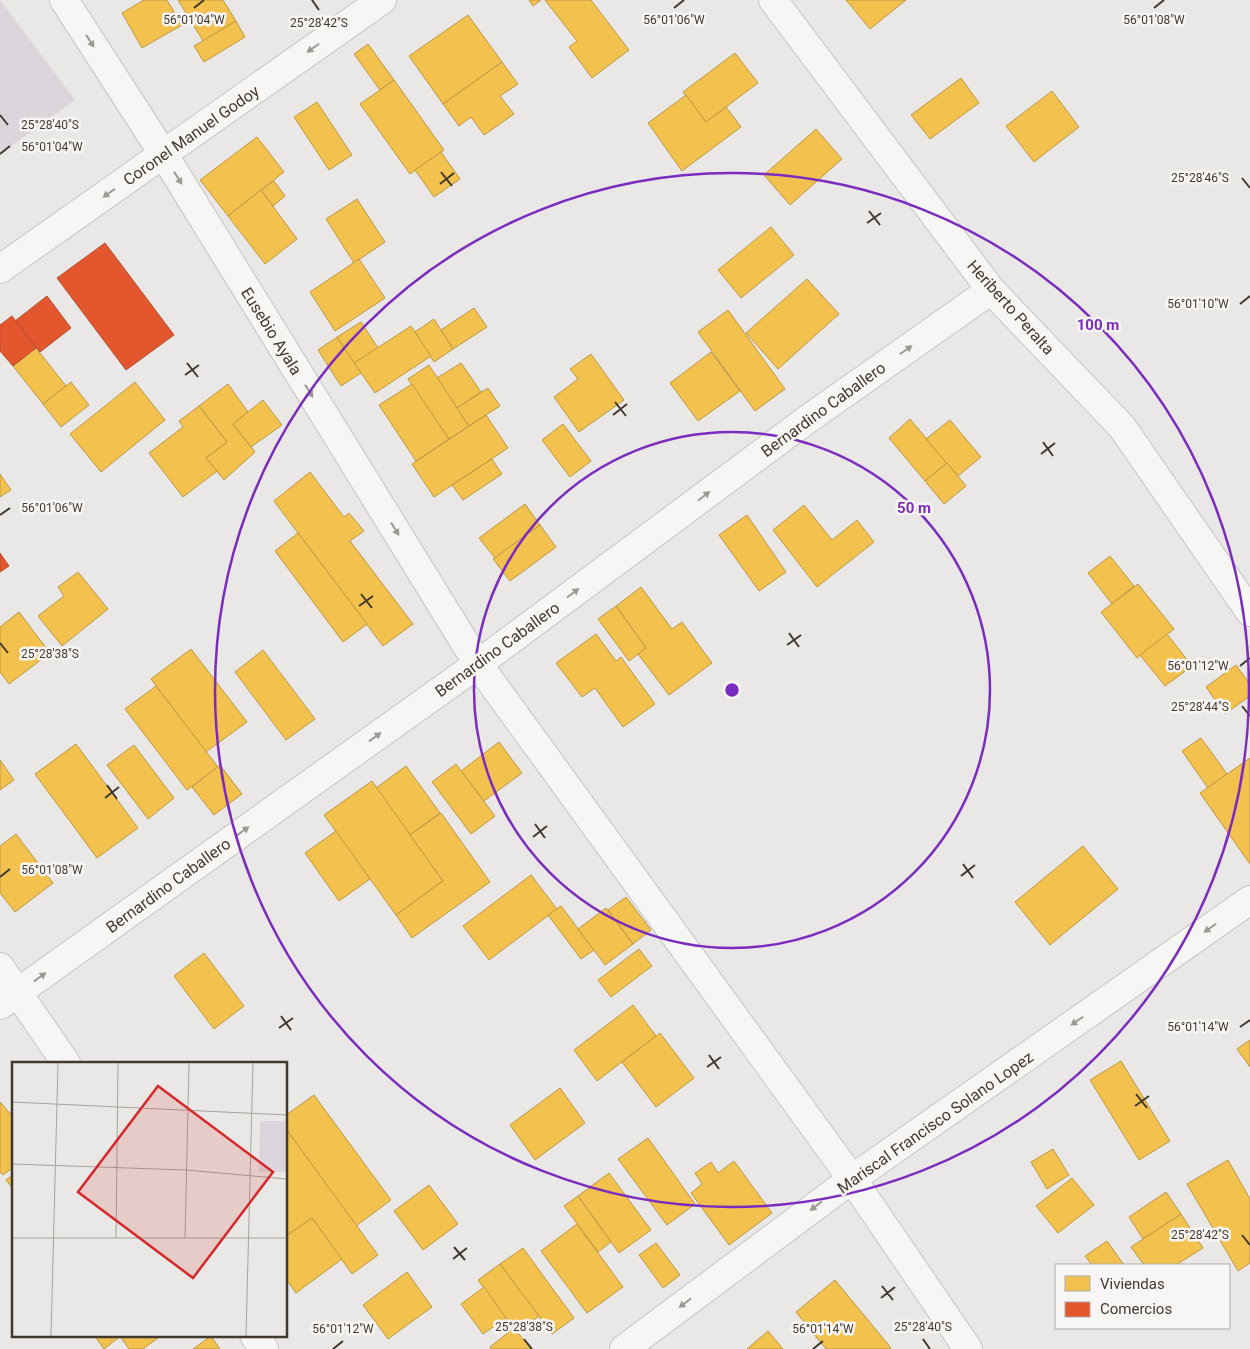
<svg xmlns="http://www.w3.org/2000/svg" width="1250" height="1349" font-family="Roboto,sans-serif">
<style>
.green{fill:#dcd6dc}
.homes{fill:#f2c14e;stroke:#bd9844}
.shops{fill:#e4572e;stroke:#b34e2e}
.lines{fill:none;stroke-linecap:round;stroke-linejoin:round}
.minor-casing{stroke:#c6c4c3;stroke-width:30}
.minor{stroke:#f6f6f5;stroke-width:28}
.oneway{fill:#9c9892}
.ticks{fill:none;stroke:#42392e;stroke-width:2}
.ring{fill:none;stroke:#7b2cbf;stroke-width:2.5}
.labels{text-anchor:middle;stroke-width:5;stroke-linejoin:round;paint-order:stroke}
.street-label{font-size:16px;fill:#42392e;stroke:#f8f6f4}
.inset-road{fill:none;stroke:#a7a29c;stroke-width:1}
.view{fill:#d62828;fill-opacity:0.15;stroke:#d62828;stroke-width:2.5}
.inset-edge{fill:none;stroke:#42392e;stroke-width:2.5}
.ticks-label{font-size:12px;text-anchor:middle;fill:#42392e;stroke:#f8f6f4;stroke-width:5;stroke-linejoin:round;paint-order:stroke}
.centre{fill:#7b2cbf;stroke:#f8f6f4;stroke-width:2.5}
.ring-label{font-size:15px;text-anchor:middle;font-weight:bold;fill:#7b2cbf;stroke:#f8f6f4;stroke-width:5;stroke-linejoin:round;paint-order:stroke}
</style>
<rect width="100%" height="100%" fill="#eae8e6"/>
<path class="green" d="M0,0L75,100L0,154Z"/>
<g class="homes">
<path d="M144,0H167L182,25L142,48L122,13Z"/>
<path d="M178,0H223L236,21L203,41Z"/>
<path d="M529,0H541L533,6Z"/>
<path d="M545,0H591L629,50L592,78L569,47L577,41Z"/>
<path d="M846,0H906L870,29Z"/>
<path d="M468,15L502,62L443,104L409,56Z"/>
<path d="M236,21L245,37L204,62L194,46Z"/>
<path d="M368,44L394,80L380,90L354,54Z"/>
<path d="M735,53L758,83L706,122L683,92Z"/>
<path d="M502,62L518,84L500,96L514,114L484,135L471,117L459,126L443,104Z"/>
<path d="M961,78L979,103L930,139L911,115Z"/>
<path d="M394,80L444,150L410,174L360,104Z"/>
<path d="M1052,91L1079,127L1034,162L1006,126Z"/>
<path d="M686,95L706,122L726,107L741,127L682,171L648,123Z"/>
<path d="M317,102L352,155L329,170L294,117Z"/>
<path d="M816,129L842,159L790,205L764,175Z"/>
<path d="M257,137L284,172L228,216L200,180Z"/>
<path d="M441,152L460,179L434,197L415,170Z"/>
<path d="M274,181L285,196L273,206L261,190Z"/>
<path d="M261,190L297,239L265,264L228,216Z"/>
<path d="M357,199L385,242L354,263L326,219Z"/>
<path d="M771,227L794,255L741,298L718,270Z"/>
<path d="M359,259L385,298L335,331L310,292Z"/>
<path d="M807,279L839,314L778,369L746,333Z"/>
<path d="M474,308L487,327L453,349L441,330Z"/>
<path d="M728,310L785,389L755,411L698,332Z"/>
<path d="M434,319L453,349L434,362L415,332Z"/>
<path d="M361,322L378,348L354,363L337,337Z"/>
<path d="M411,326L431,356L375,393L354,363Z"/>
<path d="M337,337L361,373L341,386L318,350Z"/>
<path d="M36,348L66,386L43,404L13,366Z"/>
<path d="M711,352L740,391L698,421L670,383Z"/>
<path d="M591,354L624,400L579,432L554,397L578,379L570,369Z"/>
<path d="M461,363L481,392L457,408L437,378Z"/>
<path d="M429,365L469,426L449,439L408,379Z"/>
<path d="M71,382L89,405L61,427L43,404Z"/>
<path d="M135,382L165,420L101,472L70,434Z"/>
<path d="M228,384L248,412L233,424L255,452L224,480L206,458L227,442L199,406Z"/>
<path d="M412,384L449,439L416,461L379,405Z"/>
<path d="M488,388L500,406L469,426L457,408Z"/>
<path d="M263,400L282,425L251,447L233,424Z"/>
<path d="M199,406L227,442L206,458L217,471L183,497L149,453L183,427L179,421Z"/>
<path d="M486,415L508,448L434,497L412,464Z"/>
<path d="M910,419L947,463L925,481L889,438Z"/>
<path d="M950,420L981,457L958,476L926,439Z"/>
<path d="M563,424L591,461L570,477L542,440Z"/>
<path d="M492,459L502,474L463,500L452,485Z"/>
<path d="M947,463L966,486L944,504L925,481Z"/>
<path d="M310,472L344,517L349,513L364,531L350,541L413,624L383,646L274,501Z"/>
<path d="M0,474L11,490L0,497Z"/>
<path d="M525,504L540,525L495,558L479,538Z"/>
<path d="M804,505L832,540L857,520L874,542L817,587L773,530Z"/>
<path d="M747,515L786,572L759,591L719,535Z"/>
<path d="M540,525L556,547L510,581L493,559Z"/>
<path d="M298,533L367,624L343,642L275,551Z"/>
<path d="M1110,556L1134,586L1112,604L1088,573Z"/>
<path d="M78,572L108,609L62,646L38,616L64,596L58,587Z"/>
<path d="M1138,584L1174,629L1137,658L1101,612Z"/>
<path d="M641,587L672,629L682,622L712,663L669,695L638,654L646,648L616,606Z"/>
<path d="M616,606L646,648L629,661L598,619Z"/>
<path d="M19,612L50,653L9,684L0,672V627Z"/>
<path d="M596,634L616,661L621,657L655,704L623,727L595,688L582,697L556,663Z"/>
<path d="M1167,634L1192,666L1165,686L1140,655Z"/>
<path d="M191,649L247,722L206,752L151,679Z"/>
<path d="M263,650L315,719L286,740L235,672Z"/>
<path d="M1236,665L1250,684V696L1225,714L1206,687Z"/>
<path d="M156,686L218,767L187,790L125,709Z"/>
<path d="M1201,738L1227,774L1208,788L1182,751Z"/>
<path d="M499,742L522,773L484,801L461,771Z"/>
<path d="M76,744L138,828L97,858L35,774Z"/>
<path d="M134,745L174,798L148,819L107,765Z"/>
<path d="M1250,758V864L1200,793Z"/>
<path d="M0,760L14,780L0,790Z"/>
<path d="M456,764L495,816L471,834L432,782Z"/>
<path d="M220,765L242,794L214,815L192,787Z"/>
<path d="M406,766L440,813L410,835L376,788Z"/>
<path d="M372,781L443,881L396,915L324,815Z"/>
<path d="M441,813L490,882L412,938L396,915L443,881L410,835Z"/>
<path d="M336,831L370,879L339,901L305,853Z"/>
<path d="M16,834L53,883L15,912L0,893V846Z"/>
<path d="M1083,846L1118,889L1050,945L1015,902Z"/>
<path d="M531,875L557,909L489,960L463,926Z"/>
<path d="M626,897L651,930L633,944L608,910Z"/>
<path d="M561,906L594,950L581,959L548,915Z"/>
<path d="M606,908L633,944L605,965L578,929Z"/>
<path d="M639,949L652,966L611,997L598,980Z"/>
<path d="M204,953L244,1006L214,1029L174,976Z"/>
<path d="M633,1005L656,1036L597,1081L574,1050Z"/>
<path d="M660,1033L694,1078L656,1107L622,1062Z"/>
<path d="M1250,1040V1067L1237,1049Z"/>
<path d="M1121,1061L1170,1141L1139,1160L1090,1080Z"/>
<path d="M560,1088L585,1123L535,1160L510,1125Z"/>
<path d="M314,1095L391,1200L356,1226L286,1129V1115Z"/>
<path d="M0,1102L14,1118V1167L3,1175L0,1172Z"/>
<path d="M286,1129L378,1255L352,1274L312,1218L286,1236Z"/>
<path d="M648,1138L695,1204L667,1225L618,1159Z"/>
<path d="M1053,1149L1069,1175L1047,1189L1031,1162Z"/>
<path d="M1228,1160L1250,1199V1263L1238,1271L1187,1184Z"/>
<path d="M734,1161L772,1213L729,1245L691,1193L702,1184L695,1173L711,1162L718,1173Z"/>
<path d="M609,1173L651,1230L619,1253L578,1196Z"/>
<path d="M14,1174V1190L6,1180Z"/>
<path d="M1072,1178L1094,1205L1058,1233L1036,1206Z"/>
<path d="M429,1185L458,1224L423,1250L394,1211Z"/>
<path d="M1166,1192L1181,1214L1143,1239L1129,1217Z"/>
<path d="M578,1196L611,1242L598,1252L564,1206Z"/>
<path d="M1181,1214L1203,1248L1176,1265H1144L1131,1247Z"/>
<path d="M312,1218L342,1259L296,1293L286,1279V1236Z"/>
<path d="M577,1224L623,1287L587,1313L541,1251Z"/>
<path d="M1107,1241L1124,1265H1092L1085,1256Z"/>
<path d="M656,1243L680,1275L663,1288L639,1255Z"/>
<path d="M523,1248L574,1318L552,1334L500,1264Z"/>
<path d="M500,1264L539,1316L516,1333L478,1280Z"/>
<path d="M407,1272L432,1307L388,1339L363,1305Z"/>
<path d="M835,1280L891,1348L889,1349H826L796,1312Z"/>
<path d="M484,1287L506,1318L483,1334L461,1304Z"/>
<path d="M514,1328L531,1349H491L490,1347Z"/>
<path d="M768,1331L783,1349H747Z"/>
<path d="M94,1335H122L104,1349Z"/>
<path d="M122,1335H162L143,1349H129L120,1336Z"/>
<path d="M211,1336L220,1349H193Z"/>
</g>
<g class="shops">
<path d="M105,243L174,335L126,370L57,278Z"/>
<path d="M47,296L71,328L40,352L15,321Z"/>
<path d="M12,316L36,348L13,366L0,351V325Z"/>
<path d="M0,553L9,566L0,572Z"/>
</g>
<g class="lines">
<g class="minor-casing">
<g id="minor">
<path d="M64,0L164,155L478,664L852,1179L968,1349"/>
<path d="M773,0L991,290L1122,427L1250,612"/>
<path d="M0,269L382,0"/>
<path d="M0,967L66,1063"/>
<path d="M0,1005L478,664L808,419L991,290"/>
<path d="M254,1335L264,1349"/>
<path d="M624,1349L852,1179L1250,900"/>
</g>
</g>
<use href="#minor" class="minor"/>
</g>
<defs><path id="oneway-solid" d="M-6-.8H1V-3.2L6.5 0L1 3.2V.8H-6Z" transform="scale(1.25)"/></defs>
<g class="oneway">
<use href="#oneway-solid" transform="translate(90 41) rotate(57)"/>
<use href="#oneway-solid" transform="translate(313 48) rotate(145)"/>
<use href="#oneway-solid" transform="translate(178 178) rotate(58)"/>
<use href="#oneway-solid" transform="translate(109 193) rotate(145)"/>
<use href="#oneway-solid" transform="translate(906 350) rotate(-35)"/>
<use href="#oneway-solid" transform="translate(309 391) rotate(58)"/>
<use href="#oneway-solid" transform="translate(704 496) rotate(-37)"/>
<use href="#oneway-solid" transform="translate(395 529) rotate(58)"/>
<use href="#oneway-solid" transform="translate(573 593) rotate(-37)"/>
<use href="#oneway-solid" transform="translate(375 737) rotate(-36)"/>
<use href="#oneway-solid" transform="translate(243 831) rotate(-36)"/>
<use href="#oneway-solid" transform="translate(1210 928) rotate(145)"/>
<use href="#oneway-solid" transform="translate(40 977) rotate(-36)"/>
<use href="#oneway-solid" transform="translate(1077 1021) rotate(145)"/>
<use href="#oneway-solid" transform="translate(816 1206) rotate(143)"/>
<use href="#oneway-solid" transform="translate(685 1303) rotate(143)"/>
</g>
<path class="ticks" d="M312,0L319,10M194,8L204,0M674,8L684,0M1154,8L1164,0M0,115L8,125M0,154L10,146M441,172L452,186M1242,178L1250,188M440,184L454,173M869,211L880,225M867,223L881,213M1240,304L1250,296M187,363L198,377M185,375L199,365M615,402L626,416M613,415L627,404M1043,442L1053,456M1041,454L1055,443M0,515L10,508M361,594L372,608M359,606L373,596M789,633L799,647M0,643L8,653M787,645L801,635M1240,666L1250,658M1242,706L1250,716M107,785L117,799M105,798L119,787M535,824L545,838M533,837L547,826M963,864L973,878M961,876L975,865M0,877L10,869M281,1016L291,1030M1240,1027L1250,1020M279,1028L293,1018M709,1055L719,1069M707,1067L721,1057M1136,1094L1147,1108M1135,1106L1149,1096M1242,1235L1250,1245M454,1247L465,1260M453,1259L467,1248M882,1286L893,1300M881,1298L895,1287M524,1339L532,1349M923,1339L930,1349M333,1349L343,1341M813,1349L823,1341"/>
<g class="ring">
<circle cx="732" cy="690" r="258"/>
<circle cx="732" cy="690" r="517"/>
</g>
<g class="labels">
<g class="street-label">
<text transform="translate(191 135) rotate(-35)" y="6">Coronel Manuel Godoy</text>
<text transform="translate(1011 307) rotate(48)" y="6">Heriberto Peralta</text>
<text transform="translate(272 331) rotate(58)" y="6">Eusebio Ayala</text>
<text transform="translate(823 409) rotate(-36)" y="6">Bernardino Caballero</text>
<text transform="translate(497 649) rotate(-36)" y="6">Bernardino Caballero</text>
<text transform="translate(168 885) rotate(-36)" y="6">Bernardino Caballero</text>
<text transform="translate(935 1122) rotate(-35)" y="6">Mariscal Francisco Solano Lopez</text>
</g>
</g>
<g transform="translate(12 1062)">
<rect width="275" height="275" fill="#eae8e6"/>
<path d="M248,59H275V110H247Z" fill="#dcd6dc"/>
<path class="inset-road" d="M0,40L275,53M0,102L174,108L275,117M0,176H275M104,176L106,1M173,176L177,1M39,274L46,1M234,274L241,1"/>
<path class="view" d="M146,24L261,110L181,216L66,130Z"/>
<rect width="275" height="275" class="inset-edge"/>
</g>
<g class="ticks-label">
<text x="674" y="24">56°01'06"W</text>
<text x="194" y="24">56°01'04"W</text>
<text x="1154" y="24">56°01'08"W</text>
<text x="319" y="27">25°28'42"S</text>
<text x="50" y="129">25°28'40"S</text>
<text x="52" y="151">56°01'04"W</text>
<text x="1200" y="182">25°28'46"S</text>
<text x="1198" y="308">56°01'10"W</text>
<text x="52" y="512">56°01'06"W</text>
<text x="50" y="658">25°28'38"S</text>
<text x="1198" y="670">56°01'12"W</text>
<text x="1200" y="711">25°28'44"S</text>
<text x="52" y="874">56°01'08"W</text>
<text x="1198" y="1031">56°01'14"W</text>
<text x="1200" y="1239">25°28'42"S</text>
<text x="524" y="1331">25°28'38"S</text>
<text x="923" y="1331">25°28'40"S</text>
<text x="343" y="1333">56°01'12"W</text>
<text x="823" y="1333">56°01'14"W</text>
</g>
<circle cx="732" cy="690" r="8" class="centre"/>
<g class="ring-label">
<text x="1098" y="330">100 m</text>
<text x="914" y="513">50 m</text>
</g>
<rect x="1055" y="1264" width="175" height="65" fill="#f8f6f4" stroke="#afaaa5"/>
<rect x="1065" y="1276" width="25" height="15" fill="#f2c14e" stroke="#afaaa5"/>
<text x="1100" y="1289" font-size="15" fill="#42392e">Viviendas</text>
<rect x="1065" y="1302" width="25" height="15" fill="#e4572e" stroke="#afaaa5"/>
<text x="1100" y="1314" font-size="15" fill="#42392e">Comercios</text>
</svg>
